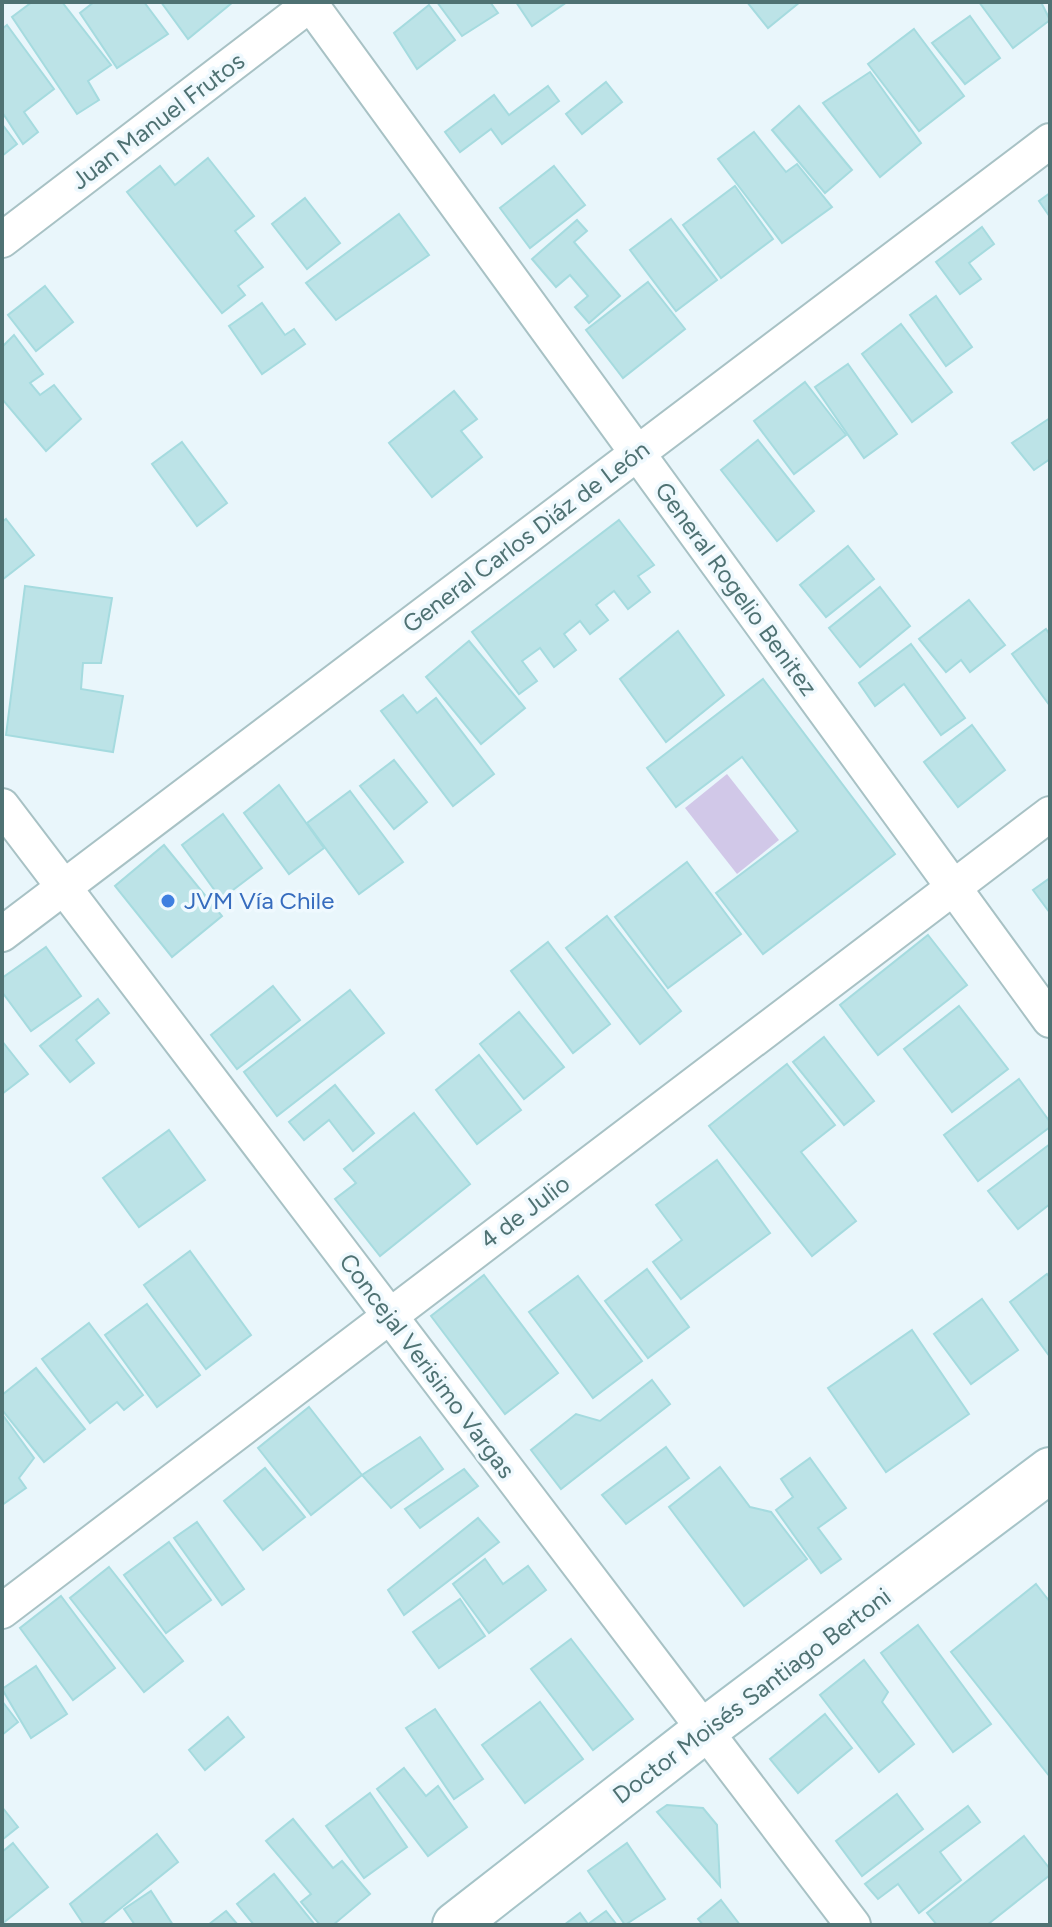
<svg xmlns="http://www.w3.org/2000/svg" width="1052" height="1927" font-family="Figtree,sans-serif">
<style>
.green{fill:#d1c8e8}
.building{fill:#bce3e7;stroke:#a5dbdf;stroke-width:2}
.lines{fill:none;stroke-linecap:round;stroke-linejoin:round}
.street-casing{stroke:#a8c2c5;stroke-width:38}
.secondary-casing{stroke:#a6c4c8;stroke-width:48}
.street{stroke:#fff;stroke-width:34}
.secondary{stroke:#fff;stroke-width:44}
.shop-dot{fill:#3f7fe0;stroke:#eff9fe;stroke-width:3}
.labels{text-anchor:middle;stroke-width:7;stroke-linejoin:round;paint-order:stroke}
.street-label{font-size:24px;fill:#4f7273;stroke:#eff9fe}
.shop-label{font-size:24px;fill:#366cbe;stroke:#eff9fe;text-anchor:start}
</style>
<rect width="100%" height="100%" fill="#e9f6fb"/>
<path class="green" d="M727,774L779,840L737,874L685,808Z"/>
<g class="building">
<path d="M32,2H62L111,65L88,81L99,100L77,114L12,17Z"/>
<path d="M94,2H144L168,34L117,68L80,13Z"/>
<path d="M161,2H233L188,39Z"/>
<path d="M437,2H490L498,13L462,36Z"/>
<path d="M516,2H567L532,26Z"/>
<path d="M747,2H800L768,28Z"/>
<path d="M979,2H1041L1050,20L1013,48Z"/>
<path d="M429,5L455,40L417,69L394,33Z"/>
<path d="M970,16L1000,58L965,84L932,43Z"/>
<path d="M7,25L54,89L24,112L38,132L23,144L2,112V29Z"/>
<path d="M914,29L964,96L919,131L868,64Z"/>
<path d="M870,72L921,143L880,177L823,103Z"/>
<path d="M606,82L622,102L582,134L566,114Z"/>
<path d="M548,86L559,101L502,144L491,129L460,152L445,132L494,95L509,115Z"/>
<path d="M799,106L852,170L825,193L772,130Z"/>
<path d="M2,124L17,144L2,156Z"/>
<path d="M754,132L786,172L797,164L832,207L782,243L718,159Z"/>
<path d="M208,158L254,216L235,231L263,267L238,286L245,295L222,313L127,192L160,166L175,185Z"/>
<path d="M554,166L585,205L530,248L500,208Z"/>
<path d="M735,186L773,239L721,278L683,225Z"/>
<path d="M1050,193V217L1039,201Z"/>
<path d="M305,198L340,243L307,269L272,224Z"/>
<path d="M399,214L429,255L336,320L306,283Z"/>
<path d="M671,219L717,280L676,311L630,250Z"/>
<path d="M577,220L587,231L574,242L620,296L589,323L575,307L588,296L570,275L556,287L532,259Z"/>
<path d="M982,227L994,244L969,263L981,279L960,294L936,262Z"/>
<path d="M648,282L685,329L623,378L586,330Z"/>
<path d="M45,286L73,322L36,351L8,315Z"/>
<path d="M936,296L972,347L946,366L910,315Z"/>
<path d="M262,303L285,335L294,329L305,344L262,374L229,326Z"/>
<path d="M901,324L952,392L912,422L862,354Z"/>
<path d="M14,335L43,374L30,383L40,395L54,385L81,419L46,451L2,399V347Z"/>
<path d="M848,364L897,434L864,458L815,387Z"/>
<path d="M805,382L846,435L794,474L754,421Z"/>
<path d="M454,391L477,419L461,431L482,457L432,497L389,443Z"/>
<path d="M1050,418V459L1034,470L1012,443Z"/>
<path d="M758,440L814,511L777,541L721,470Z"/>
<path d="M182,442L227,503L197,526L152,464Z"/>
<path d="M6,519L34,555L2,580V522Z"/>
<path d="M619,520L654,565L638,576L650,592L628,609L614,591L596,605L608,620L590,634L580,621L564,634L576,650L554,667L540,648L522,661L537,681L519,694L472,632Z"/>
<path d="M848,546L874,579L826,617L800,585Z"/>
<path d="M25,586L112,598L101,663H83L81,689L123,696L113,752L6,735Z"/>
<path d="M880,587L910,626L860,667L829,628Z"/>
<path d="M969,600L1005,645L970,672L961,660L946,672L919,639Z"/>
<path d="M1046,629L1050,635V706L1012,654Z"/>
<path d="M678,631L724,695L666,742L620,679Z"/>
<path d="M469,641L525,708L481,744L426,677Z"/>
<path d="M911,644L965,718L941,735L904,684L875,706L859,683Z"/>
<path d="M763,679L895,854L763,954L716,893L798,831L742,757L676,807L647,768Z"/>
<path d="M403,695L417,713L436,698L494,774L453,806L381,711Z"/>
<path d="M972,725L1005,770L958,807L924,762Z"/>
<path d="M394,760L427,802L394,829L360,786Z"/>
<path d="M279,785L324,848L289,874L244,813Z"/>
<path d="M350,791L403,862L359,894L307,823Z"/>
<path d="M223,814L262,868L221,899L182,845Z"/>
<path d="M164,845L222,916L172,957L115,886Z"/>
<path d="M687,862L741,934L668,988L615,917Z"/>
<path d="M1050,878V913L1033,890Z"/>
<path d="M607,916L681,1011L640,1044L566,948Z"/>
<path d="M928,935L967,985L878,1055L840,1005Z"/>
<path d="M548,942L610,1024L573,1053L511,971Z"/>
<path d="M46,947L81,996L31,1031L2,992V978Z"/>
<path d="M273,986L300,1020L237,1069L211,1035Z"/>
<path d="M350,990L384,1033L277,1116L244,1072Z"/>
<path d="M98,999L109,1013L76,1040L94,1063L70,1082L40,1046Z"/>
<path d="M959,1006L1008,1069L952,1112L904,1049Z"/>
<path d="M519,1012L564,1067L524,1099L480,1044Z"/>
<path d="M824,1037L874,1101L844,1125L793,1062Z"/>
<path d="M2,1041L28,1074L2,1094Z"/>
<path d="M479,1055L521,1110L477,1144L436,1090Z"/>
<path d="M787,1064L835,1125L801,1152L856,1221L812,1256L709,1126Z"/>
<path d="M1019,1079L1050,1122V1127L978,1181L944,1135Z"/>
<path d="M335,1085L374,1133L353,1151L329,1120L304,1140L289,1122Z"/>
<path d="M414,1113L470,1184L380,1256L335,1199L356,1183L344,1169Z"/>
<path d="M169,1130L205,1180L139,1227L103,1178Z"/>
<path d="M1050,1144V1204L1018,1229L988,1191Z"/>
<path d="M717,1160L770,1233L681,1299L653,1262L682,1240L656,1205Z"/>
<path d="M190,1251L251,1335L206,1369L144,1285Z"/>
<path d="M647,1269L689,1327L648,1358L605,1301Z"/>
<path d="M1047,1274L1050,1278V1357L1010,1302Z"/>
<path d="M484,1275L558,1373L505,1414L431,1316Z"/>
<path d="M578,1276L642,1361L593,1398L529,1312Z"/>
<path d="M982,1299L1018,1350L971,1384L934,1334Z"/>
<path d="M147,1304L200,1375L157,1407L105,1335Z"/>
<path d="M89,1323L143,1395L124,1410L117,1402L90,1423L42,1359Z"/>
<path d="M912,1330L969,1414L886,1472L828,1388Z"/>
<path d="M36,1368L85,1429L44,1462L2,1410V1395Z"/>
<path d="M652,1380L670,1404L561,1489L531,1450L576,1414L600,1421Z"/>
<path d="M309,1407L362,1475L311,1515L258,1448Z"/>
<path d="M2,1414L34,1458L19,1478L26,1488L2,1505Z"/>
<path d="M420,1437L443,1469L391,1508L362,1475Z"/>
<path d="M666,1447L689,1478L626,1524L602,1495Z"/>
<path d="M810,1458L846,1508L818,1528L841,1559L821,1573L776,1510L793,1497L781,1479Z"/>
<path d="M720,1467L750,1507L771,1512L807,1559L744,1606L669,1507Z"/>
<path d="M265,1468L305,1517L263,1550L224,1501Z"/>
<path d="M464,1469L478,1486L420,1528L405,1509Z"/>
<path d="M478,1518L499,1542L404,1615L388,1590Z"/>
<path d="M197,1522L244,1589L222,1605L174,1538Z"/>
<path d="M169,1542L211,1600L166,1633L124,1575Z"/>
<path d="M485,1559L503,1584L528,1566L546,1590L489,1633L453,1584Z"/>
<path d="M109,1567L183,1661L144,1692L70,1598Z"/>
<path d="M1036,1584L1050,1602V1777L951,1652Z"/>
<path d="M61,1596L115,1668L73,1700L20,1628Z"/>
<path d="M460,1599L485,1636L439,1668L413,1632Z"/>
<path d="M918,1625L991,1724L953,1752L881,1653Z"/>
<path d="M571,1639L633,1719L593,1750L531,1669Z"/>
<path d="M864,1660L888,1692L882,1702L914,1744L879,1772L820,1695Z"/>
<path d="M36,1666L67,1714L31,1738L2,1689Z"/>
<path d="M2,1701L18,1722L2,1735Z"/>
<path d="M540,1702L583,1759L525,1803L482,1745Z"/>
<path d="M435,1709L483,1779L454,1799L406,1728Z"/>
<path d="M825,1714L852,1748L798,1793L770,1759Z"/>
<path d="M228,1717L244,1737L205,1770L189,1750Z"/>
<path d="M404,1768L426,1796L438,1786L467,1827L428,1856L377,1789Z"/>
<path d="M370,1793L407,1847L364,1878L326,1826Z"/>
<path d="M897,1794L923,1829L862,1876L836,1841Z"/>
<path d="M667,1805L703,1808L717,1825L720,1886L657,1812Z"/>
<path d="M968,1806L980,1822L940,1852L961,1880L919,1913L898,1884L878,1899L865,1884Z"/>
<path d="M2,1807L18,1827L2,1840Z"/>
<path d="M293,1819L333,1868L342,1861L370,1894L333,1925H320L301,1902L311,1894L266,1841Z"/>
<path d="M157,1834L178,1862L100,1925H84L70,1904Z"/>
<path d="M1024,1836L1050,1869V1875L987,1925H937L927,1913Z"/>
<path d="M13,1843L48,1887L2,1924V1852Z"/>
<path d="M627,1843L665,1899L625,1925L588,1871Z"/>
<path d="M274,1874L315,1925H254L237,1904Z"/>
<path d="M151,1891L173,1925H135L124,1909Z"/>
<path d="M721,1900L740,1925H703L698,1919Z"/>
<path d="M226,1911L238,1925H208Z"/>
<path d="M606,1911L617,1925H564L580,1913L588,1924Z"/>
</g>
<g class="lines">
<g class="street-casing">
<g id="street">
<path d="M309,2L1050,1020"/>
<path d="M2,240L313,2"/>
<path d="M2,806L853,1925"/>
<path d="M2,934L1050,141"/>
<path d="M2,1611L1050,814"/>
</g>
</g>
<g class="secondary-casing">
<path id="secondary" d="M455,1925L705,1730L1050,1470"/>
</g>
<use href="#street" class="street"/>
<use href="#secondary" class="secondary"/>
</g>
<circle class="shop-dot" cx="168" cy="901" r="8"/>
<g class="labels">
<g class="street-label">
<text transform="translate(158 121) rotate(-37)" y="8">Juan Manuel Frutos</text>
<text transform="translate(526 537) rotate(-37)" y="8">General Carlos Diáz de León</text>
<text transform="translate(736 589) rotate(54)" y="8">General Rogelio Benitez</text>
<text transform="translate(525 1212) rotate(-37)" y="8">4 de Julio</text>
<text transform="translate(427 1366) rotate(53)" y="8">Concejal Verisimo Vargas</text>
<text transform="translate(752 1696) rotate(-37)" y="8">Doctor Moisés Santiago Bertoni</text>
</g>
<g class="shop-label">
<text x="184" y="909">JVM Vía Chile</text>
</g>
</g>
<rect width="1052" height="1927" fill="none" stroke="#4f7273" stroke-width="8"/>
</svg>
